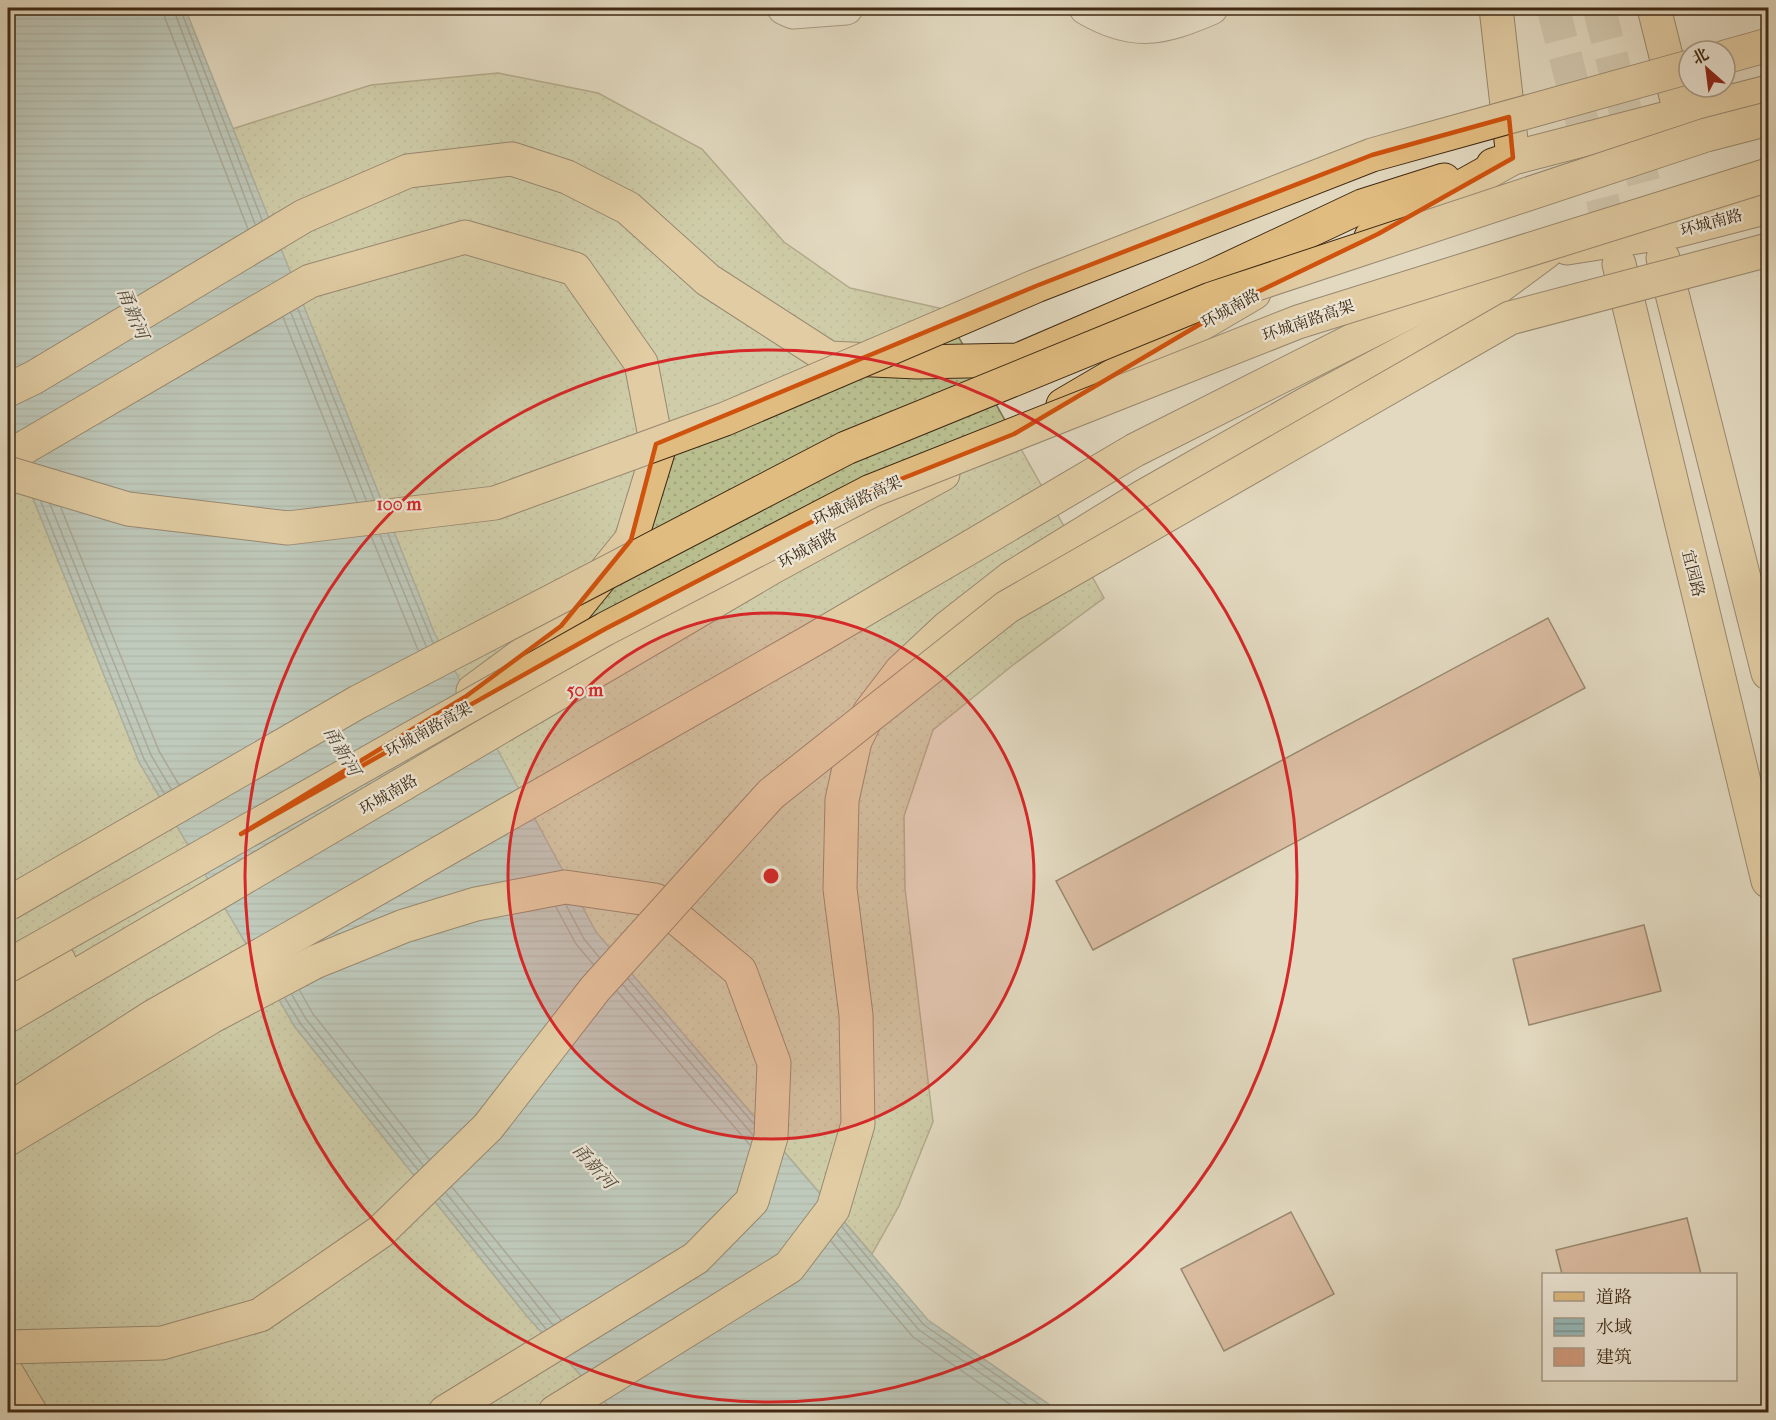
<svg xmlns="http://www.w3.org/2000/svg" width="1776" height="1420" font-family="'IM FELL French Canon','Noto Serif SC',serif">
<style>
.grass{fill:url(#grass-dots);stroke:#7c7450;stroke-width:1.5}
.water{fill:url(#water-rules);stroke:#737f76;stroke-width:1.5}
.lines{fill:none;stroke-linecap:round;stroke-linejoin:round}
.shore{stroke:#6a7166;stroke-width:1.5}
.building{fill:#d09a7c;stroke:#3f2912;stroke-width:1.5}
.major-tunnel{stroke:#c1b69d;stroke-width:33;stroke-dasharray:33 16;stroke-linecap:butt}
.minor-casing{stroke:#68553e;stroke-width:35}
.major-casing{stroke:#3f2912;stroke-width:35}
.highway-casing{stroke:#3f2912;stroke-width:35}
.minor{stroke:#ece6d6;stroke-width:33}
.major{stroke:#e1bc80;stroke-width:33}
.highway{stroke:#e1bc80;stroke-width:33}
.highway-bridge-casing{stroke:#3f2912;stroke-width:35;stroke-linecap:butt}
.highway-bridge{stroke:#e1bc80;stroke-width:33}
.marked{fill:none;stroke:#cf520d;stroke-width:4.5;stroke-linejoin:round}
.ring{fill:none;stroke:#d62828;stroke-width:3}
.labels{text-anchor:middle;stroke-width:4.5;stroke-linejoin:round;paint-order:stroke}
.street-label{font-size:16px;fill:#3f2912;stroke:#ece6d6}
.water-label{font-size:18px;font-style:italic;fill:#554d3c;stroke:#ece6d6}
.centre{fill:#d62828;stroke:#ece6d6;stroke-width:3}
.ring-label{font-size:18px;text-anchor:middle;font-weight:bold;fill:#d62828;stroke:#ece6d6;stroke-width:4.5;stroke-linejoin:round;paint-order:stroke}
</style>
<defs>
<pattern id="grass-dots" width="8" height="8" patternUnits="userSpaceOnUse" patternTransform="scale(1.5)"><rect width="8" height="8" fill="#b9be8e"/><path d="M2 2h.1M6 6h.1" fill="none" stroke="#a0a379" stroke-width="1.8" stroke-linecap="round"/></pattern>
<pattern id="water-rules" width="6" height="5" patternUnits="userSpaceOnUse" patternTransform="scale(1.5)"><rect width="6" height="5" fill="#96b9b9"/><path d="M0 2.5h6" fill="none" stroke="#7c9695"/></pattern>
</defs>
<rect width="100%" height="100%" fill="#e2d9c0"/>
<filter id="stains"><feTurbulence type="fractalNoise" baseFrequency=".00333" numOctaves="4"/><feColorMatrix values="0 0 0 0 .2 0 0 0 0 .09 0 0 0 0 .02 0 0 0 .5 -.17"/></filter>
<radialGradient id="worn" r=".72"><stop offset=".6" stop-color="#630" stop-opacity="0"/><stop offset="1" stop-color="#630" stop-opacity=".3"/></radialGradient>
<g class="grass">
<path d="M498,73L598,93L702,149L784,242L850,288L943,309L1104,598L1013,665L933,730L904,816L905,889L933,1122L899,1206L872,1254L596,932L434,633L232,129L371,85Z"/>
<path d="M8,436L139,762L295,1027L526,1315L614,1412H8Z"/>
</g>
<path class="water" d="M8,8H185L434,632L596,932L928,1320L1060,1412H614L526,1315L295,1027L139,762L8,436Z"/>
<g class="lines">
<g class="shore">
<path d="M164,8L165,18L248,229"/>
<path d="M173,8L255,224"/>
<path d="M180,8L262,220"/>
<path d="M298,309L374,499"/>
<path d="M291,313L366,500"/>
<path d="M283,317L357,502"/>
<path d="M41,502L144,759L164,793"/>
<path d="M50,504L151,755L171,789"/>
<path d="M61,508L159,751L179,785"/>
<path d="M388,534L433,643"/>
<path d="M380,535L426,646"/>
<path d="M371,536L418,650"/>
<path d="M566,905L584,939L599,957"/>
<path d="M556,907L576,944L593,964"/>
<path d="M628,979L754,1124"/>
<path d="M623,985L753,1135"/>
<path d="M300,991L313,1014L429,1159"/>
<path d="M617,991L750,1145"/>
<path d="M292,995L306,1019L423,1165"/>
<path d="M285,998L300,1023L418,1170"/>
<path d="M452,1187L561,1320"/>
<path d="M446,1193L553,1325"/>
<path d="M440,1199L546,1329"/>
<path d="M842,1227L924,1325L1050,1412"/>
<path d="M837,1234L919,1330L1037,1412"/>
<path d="M831,1241L913,1337L1021,1412"/>
</g>
</g>
<g class="building">
<path d="M1548,618L1585,688L1093,950L1056,881Z"/>
<path d="M1644,925L1661,991L1529,1025L1513,959Z"/>
<path d="M1291,1212L1334,1294L1224,1351L1181,1269Z"/>
<path d="M1687,1218L1701,1274H1562L1556,1250Z"/>
</g>
<g class="lines">
<g class="major-tunnel">
<path d="M1553,8L1616,253"/>
<path d="M1599,8L1658,238"/>
</g>
<g class="minor-casing">
<g id="minor">
<path d="M784,8L793,12L846,8"/>
<path d="M1086,8C1134,36 1162,29 1211,8"/>
</g>
</g>
<g class="major-casing">
<g id="major">
<path d="M1654,8L1681,116"/>
<path d="M1493,165L1513,158L1496,8"/>
<path d="M1371,237L1513,158L1768,92"/>
<path d="M1567,248L1675,231L1768,207"/>
<path d="M1663,258L1768,673"/>
<path d="M1619,264L1768,881"/>
<path d="M8,390L33,378L304,216L408,171L512,159L567,177L628,208L708,280L829,358L917,362L1018,360L1211,277L1362,206L1444,180"/>
<path d="M1063,405L1254,293"/>
<path d="M8,457L310,281L465,237L575,269L641,363L658,452L631,540L561,626L473,691"/>
<path d="M8,989L59,961"/>
<path d="M8,1016L771,568L943,474"/>
<path d="M8,1110L152,1017L811,641L1135,450L1407,313L1510,268"/>
<path d="M8,1139L211,1017L315,962L404,926L476,904L565,887L655,900L740,971L774,1063L771,1137L752,1201L696,1258L445,1412"/>
<path d="M8,1375L30,1412"/>
</g>
</g>
<g class="highway-casing">
<g id="highway">
<path d="M1725,57L1768,45"/>
<path d="M555,1412L789,1267L833,1209L858,1124L856,1015L840,889L842,800L855,741L869,713L901,671L947,628L1011,578L1144,496L1306,404L1430,338L1546,252"/>
</g>
</g>
<use href="#minor" class="minor"/>
<use href="#major" class="major"/>
<use href="#highway" class="highway"/>
<g class="highway-bridge-casing">
<g id="highway-bridge">
<path d="M8,473L128,509L288,528L495,503L725,419L1036,286L1372,155L1689,67"/>
<path d="M8,904L358,702L846,448L1211,299L1706,135L1768,119"/>
<path d="M8,966L605,629L871,491L1298,322L1768,175"/>
<path d="M8,1347L162,1343L260,1315L380,1232L488,1127L595,989L771,794L1007,607L1510,318L1768,250"/>
</g>
</g>
<use href="#highway-bridge" class="highway-bridge"/>
</g>
<path d="M0 0H1776V1420H0ZM1509,117L1513,158L1378,234L1241,300L1014,434L871,491L605,629L241,834L465,697L561,626L631,540L656,444L1036,286L1372,155Z" fill="#e2d9c0" fill-opacity=".55" fill-rule="evenodd"/>
<path class="marked" d="M1509,117L1513,158L1378,234L1241,300L1014,434L871,491L605,629L241,834L465,697L561,626L631,540L656,444L1036,286L1372,155Z"/>
<circle cx="771" cy="876" r="263" fill="#d62828" fill-opacity=".12"/>
<g class="ring">
<circle cx="771" cy="876" r="263"/>
<circle cx="771" cy="876" r="526"/>
</g>
<g class="labels">
<g class="street-label">
<text transform="translate(1711 222) rotate(-15)" y="6">环城南路</text>
<text transform="translate(1230 308) rotate(-29)" y="6">环城南路</text>
<text transform="translate(1308 320) rotate(-19)" y="6">环城南路高架</text>
<text transform="translate(857 500) rotate(-25)" y="6">环城南路高架</text>
<text transform="translate(807 548) rotate(-29)" y="6">环城南路</text>
<text transform="translate(1694 573) rotate(76)" y="6">宜园路</text>
<text transform="translate(428 729) rotate(-29)" y="6">环城南路高架</text>
<text transform="translate(388 794) rotate(-30)" y="6">环城南路</text>
</g>
<g class="water-label">
<text transform="translate(133 313) rotate(68)" y="6">甬新河</text>
<text transform="translate(342 751) rotate(60)" y="6">甬新河</text>
<text transform="translate(594 1166) rotate(48)" y="6">甬新河</text>
</g>
</g>
<circle cx="771" cy="876" r="9" class="centre"/>
<g class="ring-label">
<text x="399" y="510">100 m</text>
<text x="585" y="696">50 m</text>
</g>
<rect width="1776" height="1420" fill="none" stroke="#e2d9c0" stroke-width="30"/>
<rect x="9" y="9" width="1758" height="1402" fill="none" stroke="#3f2912" stroke-width="3"/>
<rect x="15" y="15" width="1746" height="1390" fill="none" stroke="#3f2912" stroke-width="1.5"/>
<rect x="1542" y="1273" width="195" height="108" fill="#ece6d6" stroke="#a79a88" stroke-width="1.5"/>
<rect x="1554" y="1292" width="30" height="9" fill="#e1bc80" stroke="#a79a88" stroke-width="1.5"/>
<text x="1596" y="1303" font-size="18" fill="#3f2912">道路</text>
<rect x="1554" y="1318" width="30" height="18" fill="url(#water-rules)" stroke="#a79a88" stroke-width="1.5"/>
<text x="1596" y="1333" font-size="18" fill="#3f2912">水域</text>
<rect x="1554" y="1348" width="30" height="18" fill="#d09a7c" stroke="#a79a88" stroke-width="1.5"/>
<text x="1596" y="1363" font-size="18" fill="#3f2912">建筑</text>
<g transform="translate(1707 69) rotate(332)"><circle r="28" fill="#ece6d6" stroke="#a79a88" stroke-width="1.5"/>
<path d="M0-4.5L10 22L0 15L-10 22Z" fill="#8f2418"/>
<text y="-9" font-size="16" font-weight="bold" text-anchor="middle" fill="#3f2912">北</text>
</g>
<rect width="100%" height="100%" filter="url(#stains)"/>
<rect width="100%" height="100%" fill="url(#worn)"/>
</svg>
